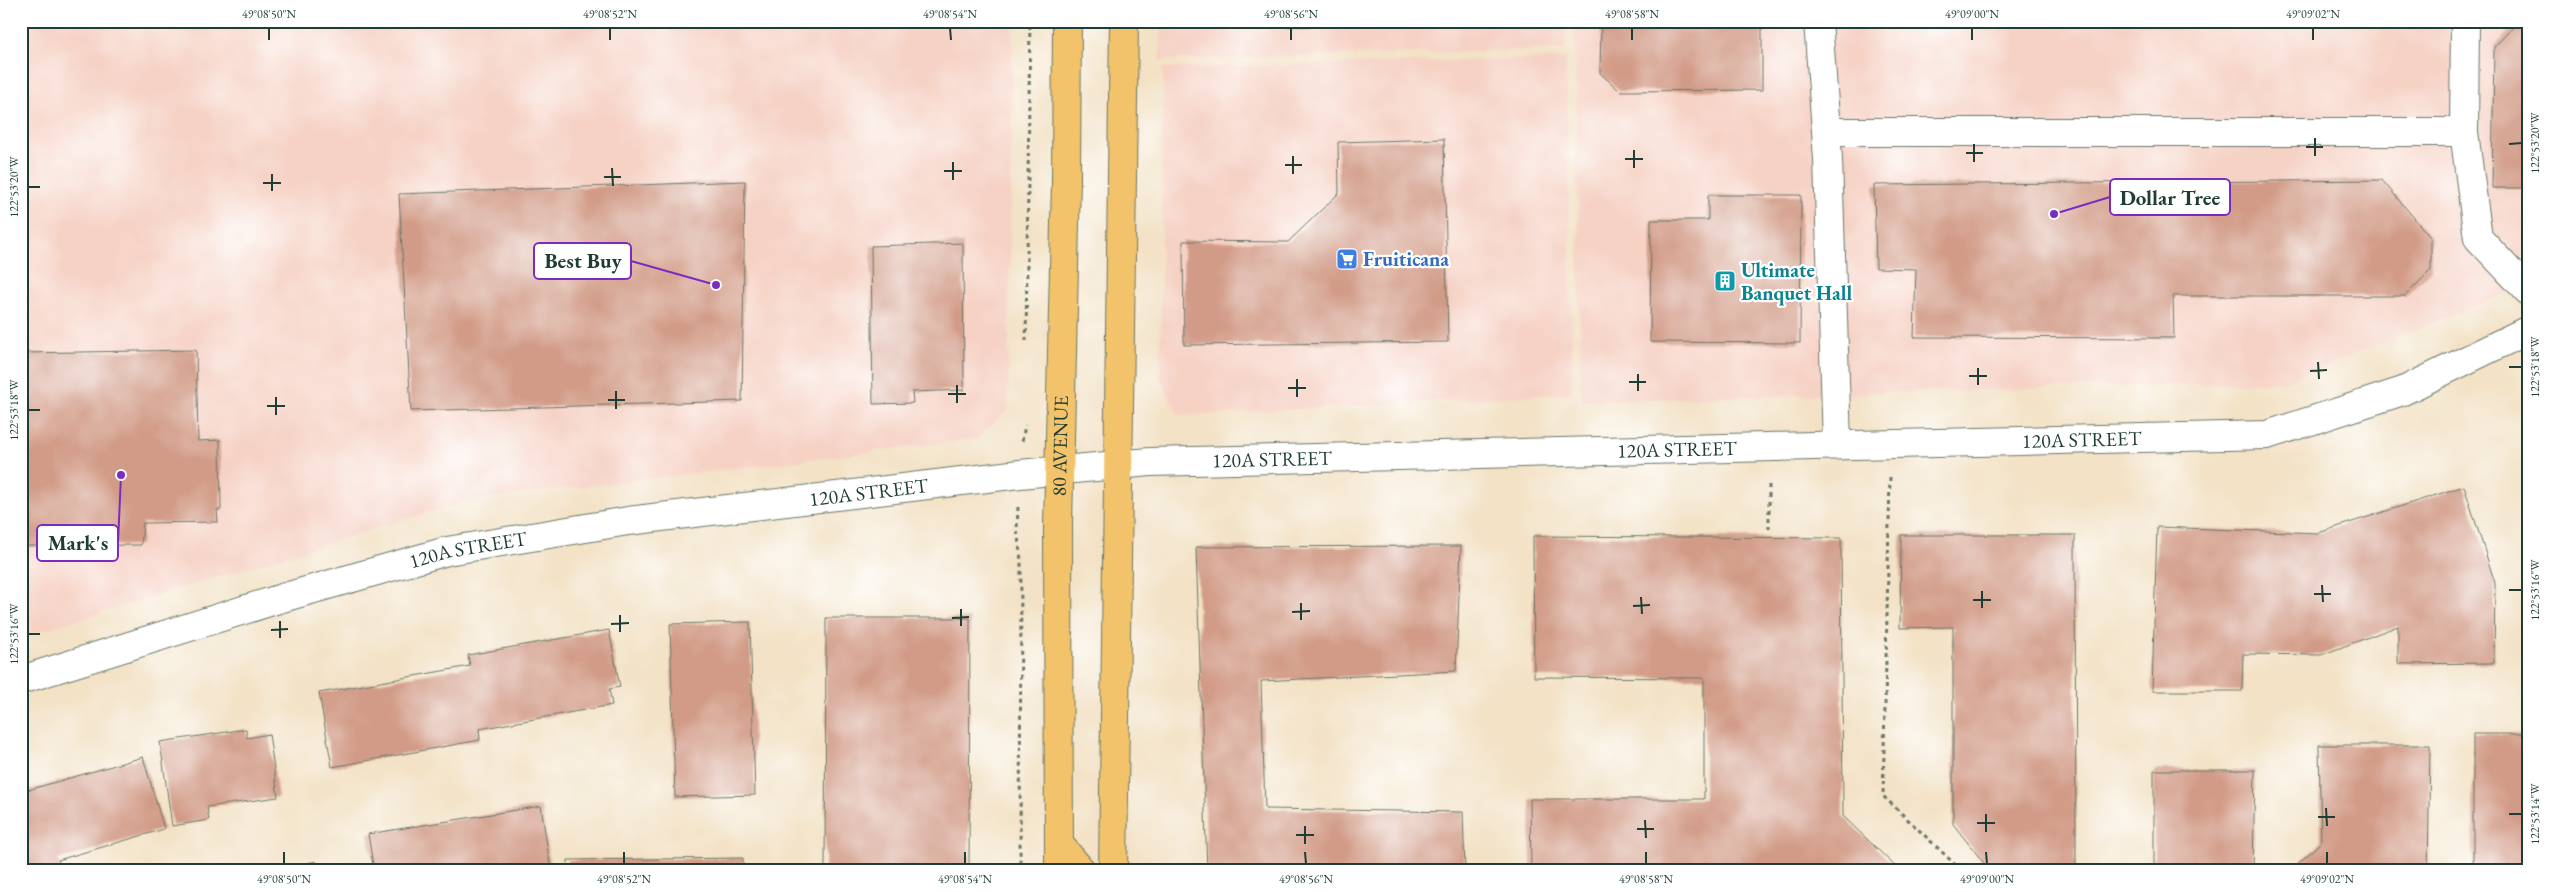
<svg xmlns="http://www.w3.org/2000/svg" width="2549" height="892" font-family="'EB Garamond',serif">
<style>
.built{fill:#f6d2c5}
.building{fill:#d29b87}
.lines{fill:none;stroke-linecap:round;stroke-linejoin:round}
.minor-casing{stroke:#697767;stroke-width:30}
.major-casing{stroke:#697767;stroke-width:30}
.path{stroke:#697767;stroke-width:3;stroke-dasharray:4 4;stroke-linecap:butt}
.minor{stroke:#fff;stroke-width:28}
.major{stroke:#f2c36a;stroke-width:28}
.ticks{fill:none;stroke:#1f3d34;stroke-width:2}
.labels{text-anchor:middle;stroke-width:4.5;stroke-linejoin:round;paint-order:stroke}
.shop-label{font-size:20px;font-weight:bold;fill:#366cbe;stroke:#fff;text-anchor:start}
.culture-label{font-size:20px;font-weight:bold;fill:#0d838f;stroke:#fff;text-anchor:start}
.street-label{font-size:20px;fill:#1f3d34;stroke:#fff}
.leader{fill:none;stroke:#7b2cbf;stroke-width:2}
.callout-dot{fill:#7b2cbf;stroke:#fff;stroke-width:2}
.callout{fill:#fff;stroke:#7b2cbf;stroke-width:2}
.callout-label{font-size:21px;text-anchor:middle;font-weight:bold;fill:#1f3d34}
.neatline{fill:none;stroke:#1f3d34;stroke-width:2}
.ticks-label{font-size:12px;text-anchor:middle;fill:#1f3d34}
</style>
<rect width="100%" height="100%" fill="#fff"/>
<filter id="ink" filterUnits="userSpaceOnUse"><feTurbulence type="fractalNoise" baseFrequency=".02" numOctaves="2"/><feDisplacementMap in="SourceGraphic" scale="10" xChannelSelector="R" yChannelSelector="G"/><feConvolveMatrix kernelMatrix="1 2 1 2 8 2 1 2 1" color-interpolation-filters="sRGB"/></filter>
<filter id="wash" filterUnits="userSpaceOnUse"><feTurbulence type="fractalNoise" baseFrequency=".0096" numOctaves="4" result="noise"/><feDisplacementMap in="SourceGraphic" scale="20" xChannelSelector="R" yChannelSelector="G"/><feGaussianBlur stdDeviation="1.12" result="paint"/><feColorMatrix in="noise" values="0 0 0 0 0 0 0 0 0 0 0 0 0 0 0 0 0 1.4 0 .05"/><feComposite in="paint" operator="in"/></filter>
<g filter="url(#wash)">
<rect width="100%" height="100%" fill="#f3e2c6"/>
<g class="built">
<path d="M21,21H1013L1008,410L976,439L466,501L21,637Z"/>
<path d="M1161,21H1565V49L1160,60Z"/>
<path d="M1575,21H2528V285L2284,382L1581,401Z"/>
<path d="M1566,58L1573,393L1179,416L1160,378L1163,68Z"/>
</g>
<g id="blocks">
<g class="building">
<path d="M1213,21H1330V26L1213,27Z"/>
<path d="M1601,21H1762V90L1620,91L1600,73Z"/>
<path d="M2519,21H2528V188H2492L2494,47Z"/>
<path d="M1444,139L1448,342L1184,345L1183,241L1288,242L1339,193L1338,142Z"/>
<path d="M2382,180L2431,238V270L2405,296H2173L2174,338L1914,337L1916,269L1876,268L1874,185Z"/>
<path d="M745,181L742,401L411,411L399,194Z"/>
<path d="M1708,195H1801L1800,343L1650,342L1651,220H1708Z"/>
<path d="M963,243L964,390L912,392L913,403L873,404L871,246Z"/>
<path d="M196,350L198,441L220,440L221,510H217L218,522L143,523L141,545L21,546V353Z"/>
<path d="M2464,486L2495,583L2494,663L2398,664V626L2321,655L2243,654L2242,691H2152L2157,527L2318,533Z"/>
<path d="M1901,535H2075L2076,871H1990L1953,824V627L1900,628Z"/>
<path d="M1533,536L1841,538L1843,816L1900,871H1531L1530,799H1704V678L1534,677Z"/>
<path d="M1461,546L1456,671L1261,681L1265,809L1463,812L1465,871H1207L1196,547Z"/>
<path d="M826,618H970L969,871H825Z"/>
<path d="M750,622L755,795L675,797L670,624Z"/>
<path d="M609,630L620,687L609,689L612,705L479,729L480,740L332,767L319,693L470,666L468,655Z"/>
<path d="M246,729L247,738L269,734L278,797L207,807L209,820L172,826L160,742Z"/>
<path d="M2473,734H2528V871H2482L2473,863Z"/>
<path d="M2319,745H2430L2428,871H2290L2321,842Z"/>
<path d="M143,757L164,829L58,860L61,869L29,871L21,844V792Z"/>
<path d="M2154,770H2255L2253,871H2154Z"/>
<path d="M541,806L551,871H374L368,834Z"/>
<path d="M743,858V871H568V860Z"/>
<path d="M316,861L318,871H279V870Z"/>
</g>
</g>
</g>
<g filter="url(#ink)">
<use href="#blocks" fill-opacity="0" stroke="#697767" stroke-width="1"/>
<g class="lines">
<g class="minor-casing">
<g id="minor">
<path d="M1818,21L1828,159L1837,445"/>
<path d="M2465,21L2464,132L2478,238L2528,291"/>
<path d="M1827,132H2464"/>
<path id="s1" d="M21,680L282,598L447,551L628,521L1020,474L1150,462L2267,435L2403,391L2528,330"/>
</g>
</g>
<g class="major-casing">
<g id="major">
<path d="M1059,844L1082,871"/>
<path id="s2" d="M1059,871L1058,524L1066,180L1067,21"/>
<path d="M1113,871L1124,21"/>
</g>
</g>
<g class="path">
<path d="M1026,341L1030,21"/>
<path d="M1022,441L1025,425"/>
<path d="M1890,477L1883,796L1962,871"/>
<path d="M1769,485V532"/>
<path d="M1018,507L1017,529L1021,560L1020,871"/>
</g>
<use href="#minor" class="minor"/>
<use href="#major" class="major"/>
</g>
</g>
<path class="ticks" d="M269,28V40M610,28V40M950,28L951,40M1291,28V40M1632,28V40M1972,28V40M2313,28V40M2315,138V156M1974,144V162M2509,144L2522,143M2306,147H2323M1634,150V168M1966,153H1983M1293,156V174M1625,159H1643M953,162V180M1285,165H1302M612,168L613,186M944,171H962M272,174V191M604,177H621M263,183H281M28,187H40M2318,362L2319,379M2509,367H2522M1978,368V385M2310,371L2327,370M1638,374V391M1969,376H1987M1297,379V397M1629,382H1646M957,385V403M1288,388H1306M616,391V409M948,394H966M276,397V415M608,400H625M267,406H285M28,410H40M2322,585L2323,602M2509,590H2522M1982,591V608M2314,594H2331M1641,597L1642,614M1973,600H1991M1301,603V620M1633,606L1650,605M961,609V626M1292,612L1310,611M620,615V632M952,618L969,617M280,621V638M611,624L629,623M271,630L288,629M28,634H40M2326,808L2327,826M1986,814V832M2509,814H2522M2318,817H2335M1645,820L1646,838M1977,823H1995M1305,826V844M1637,829H1654M1296,835H1314M284,852V864M624,852V864M965,852V864M1305,852L1306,864M1646,852V864M1986,852L1987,864M2327,852V864"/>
<defs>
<g id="supermarket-square" transform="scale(1.125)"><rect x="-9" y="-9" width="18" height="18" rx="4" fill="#3f7fe0" stroke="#fff"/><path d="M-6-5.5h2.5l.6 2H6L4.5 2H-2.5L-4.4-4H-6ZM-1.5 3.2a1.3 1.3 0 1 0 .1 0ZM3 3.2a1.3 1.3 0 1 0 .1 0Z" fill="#fff"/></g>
<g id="building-square" transform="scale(1.125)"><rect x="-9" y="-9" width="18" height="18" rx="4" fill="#0f9aa8" stroke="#fff"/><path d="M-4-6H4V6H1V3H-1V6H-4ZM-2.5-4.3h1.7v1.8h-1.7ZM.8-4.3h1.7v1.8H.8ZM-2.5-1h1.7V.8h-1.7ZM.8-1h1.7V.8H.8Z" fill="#fff"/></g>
</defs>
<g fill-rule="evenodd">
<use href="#supermarket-square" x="1347" y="259"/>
<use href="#building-square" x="1725" y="281"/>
</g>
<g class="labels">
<g class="shop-label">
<text x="1363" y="266">Fruiticana</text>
</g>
<g class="culture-label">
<text x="1741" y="277">Ultimate<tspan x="1741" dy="23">Banquet Hall</tspan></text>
</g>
<g class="street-label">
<text dy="7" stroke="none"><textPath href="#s1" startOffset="2086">120A STREET</textPath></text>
<text dy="7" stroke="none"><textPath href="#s2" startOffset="425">80 AVENUE</textPath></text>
<text dy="7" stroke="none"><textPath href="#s1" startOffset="1681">120A STREET</textPath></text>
<text dy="7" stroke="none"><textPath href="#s1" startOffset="1276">120A STREET</textPath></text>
<text dy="7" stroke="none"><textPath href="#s1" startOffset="871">120A STREET</textPath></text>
<text dy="7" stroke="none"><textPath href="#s1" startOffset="466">120A STREET</textPath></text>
</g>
</g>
<path class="leader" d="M2054 214L2110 197M716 285L631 261M121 475L118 543"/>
<g class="callout-dot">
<circle cx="2054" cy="214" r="5"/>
<circle cx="716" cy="285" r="5"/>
<circle cx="121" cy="475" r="5"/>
</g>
<g class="callout">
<rect x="2110" y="179" width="120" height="36" rx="5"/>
<rect x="534" y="243" width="97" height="36" rx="5"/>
<rect x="37" y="525" width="81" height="36" rx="5"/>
</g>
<g class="callout-label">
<text x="2170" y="205">Dollar Tree</text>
<text x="583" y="268">Best Buy</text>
<text x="78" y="550">Mark's</text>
</g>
<rect width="2549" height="892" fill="none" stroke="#fff" stroke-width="55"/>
<rect x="28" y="28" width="2494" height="836" class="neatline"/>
<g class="ticks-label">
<text x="269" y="18">49°08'50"N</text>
<text x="610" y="18">49°08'52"N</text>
<text x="950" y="18">49°08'54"N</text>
<text x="1291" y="18">49°08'56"N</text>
<text x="1632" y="18">49°08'58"N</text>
<text x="1972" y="18">49°09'00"N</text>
<text x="2313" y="18">49°09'02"N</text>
<text transform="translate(2535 143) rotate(-90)" y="4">122°53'20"W</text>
<text transform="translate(14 187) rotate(-90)" y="4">122°53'20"W</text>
<text transform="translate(2535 367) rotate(-90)" y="4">122°53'18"W</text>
<text transform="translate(14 410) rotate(-90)" y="4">122°53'18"W</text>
<text transform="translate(2535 590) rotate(-90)" y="4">122°53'16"W</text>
<text transform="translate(14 634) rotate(-90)" y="4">122°53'16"W</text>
<text transform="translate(2535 814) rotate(-90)" y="4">122°53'14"W</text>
<text x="284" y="883">49°08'50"N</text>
<text x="624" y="883">49°08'52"N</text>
<text x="965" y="883">49°08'54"N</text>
<text x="1306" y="883">49°08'56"N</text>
<text x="1646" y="883">49°08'58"N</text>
<text x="1987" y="883">49°09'00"N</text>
<text x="2327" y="883">49°09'02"N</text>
</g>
</svg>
